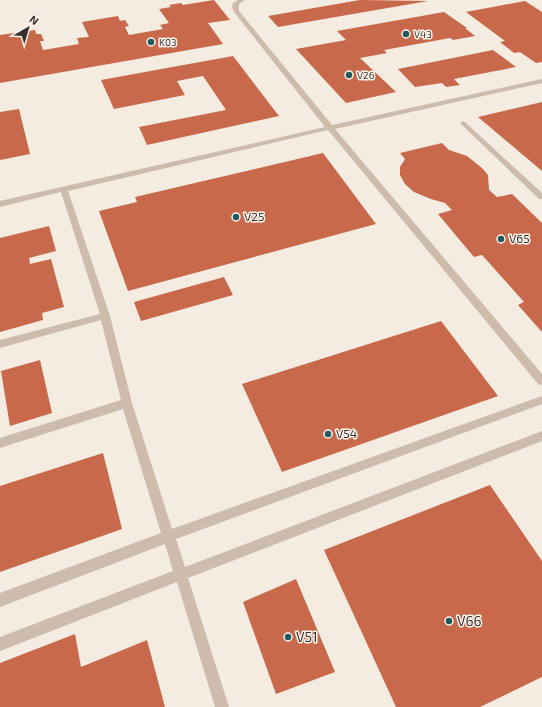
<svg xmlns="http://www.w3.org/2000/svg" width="542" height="707" font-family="'Exo 2',sans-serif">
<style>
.building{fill:#c8694b}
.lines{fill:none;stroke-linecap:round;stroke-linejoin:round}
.lane{fill:#cdbbac;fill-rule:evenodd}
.poi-dot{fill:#1f5a5e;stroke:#fbf5ee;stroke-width:1.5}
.labels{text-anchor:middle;stroke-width:3;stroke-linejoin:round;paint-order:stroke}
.far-poi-label{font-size:10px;fill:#3b302b;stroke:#fbf5ee;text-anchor:start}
.poi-label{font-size:12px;fill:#3b302b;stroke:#fbf5ee;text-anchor:start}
.near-poi-label{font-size:14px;fill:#3b302b;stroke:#fbf5ee;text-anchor:start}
</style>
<rect width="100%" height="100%" fill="#f4ebe1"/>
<g class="building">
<path d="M214,0L230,20L208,23L223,44L0,83V35L35,30L36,34H41L44,41H40L43,50L79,44L77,38L89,37L82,22L118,16L120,21L125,20L129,26L125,27L129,35L163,29L160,25L169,23L159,9L171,7L169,5L181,3L183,5Z"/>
<path d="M360,0L428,1L278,27L268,16Z"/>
<path d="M525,1L542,12V62L536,63L520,52L514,53L500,42L505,41L466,12Z"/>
<path d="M444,12L467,28H465L475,36L453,40L450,38L384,50L387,53L360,58L396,92L346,103L296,49L346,40L337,31Z"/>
<path d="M493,50L516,67L454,79L460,85L446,87L442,83L415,87L398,69Z"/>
<path d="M233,56L279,116L147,145L139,127L226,110L203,76L177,81L185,95L114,109L101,80Z"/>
<path d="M542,102V171L478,117Z"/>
<path d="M19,109L30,154L0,160V112Z"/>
<path d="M442,143L449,150L467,156L482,168L488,175L489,190L497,197L512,194L542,223V332L518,305L524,302L482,255L474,257L438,214L452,210L445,203L431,199L414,192L405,184L400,175V167L405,159L400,153Z"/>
<path d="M323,153L376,224L128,291L99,211L137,202L135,197Z"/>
<path d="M49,226L56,251L29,258L30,264L51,259L64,307L42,313L43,320L0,332V238Z"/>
<path d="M224,277L233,295L141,321L134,302Z"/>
<path d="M441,321L498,396L282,472L242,384Z"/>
<path d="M40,360L52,413L10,426L1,371Z"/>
<path d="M103,453L122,529L0,572V486Z"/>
<path d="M490,485L542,561V677L480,707H396L324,550Z"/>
<path d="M296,579L335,672L276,694L243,602Z"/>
<path d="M75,634L81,667L147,640L165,707H0V663Z"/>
</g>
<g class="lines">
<g class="lane">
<path d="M238,0H245L239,4V11L332,125L542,79V83L335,129L542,374V385L538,384L328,130L68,191L110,316L132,403L172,529L542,396V404L176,539L185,567L542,431V441L188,578L229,707H215L177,582L0,651V637L173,571L165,544L0,607V593L161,533L123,409L0,448V438L121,400L101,320L0,348V340L100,314L61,192L0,207V201L325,127L234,12L232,7L233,3Z"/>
<path d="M463,121L465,122L542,193V199H539L461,124L460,123Z"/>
</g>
</g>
<g class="poi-dot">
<circle cx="406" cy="34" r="4"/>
<circle cx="151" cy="42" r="4"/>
<circle cx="349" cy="75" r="4"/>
<circle cx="236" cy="217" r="4"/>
<circle cx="501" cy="239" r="4"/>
<circle cx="328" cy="434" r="4"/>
<circle cx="449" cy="621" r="4"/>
<circle cx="288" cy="637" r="4"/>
</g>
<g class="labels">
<g class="far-poi-label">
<text x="414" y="38">V43</text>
<text x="159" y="46">K03</text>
<text x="357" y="79">V26</text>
</g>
<g class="poi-label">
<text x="244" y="221">V25</text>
<text x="509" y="243">V65</text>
<text x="336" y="438">V54</text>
</g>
<g class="near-poi-label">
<text x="457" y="626">V66</text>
<text x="296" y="642">V51</text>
</g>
</g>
<g transform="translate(28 28) rotate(38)" stroke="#fbf5ee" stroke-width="3" paint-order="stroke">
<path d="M0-3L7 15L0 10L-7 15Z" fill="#3b302b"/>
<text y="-6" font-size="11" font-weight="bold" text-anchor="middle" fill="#3b302b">N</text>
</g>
</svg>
